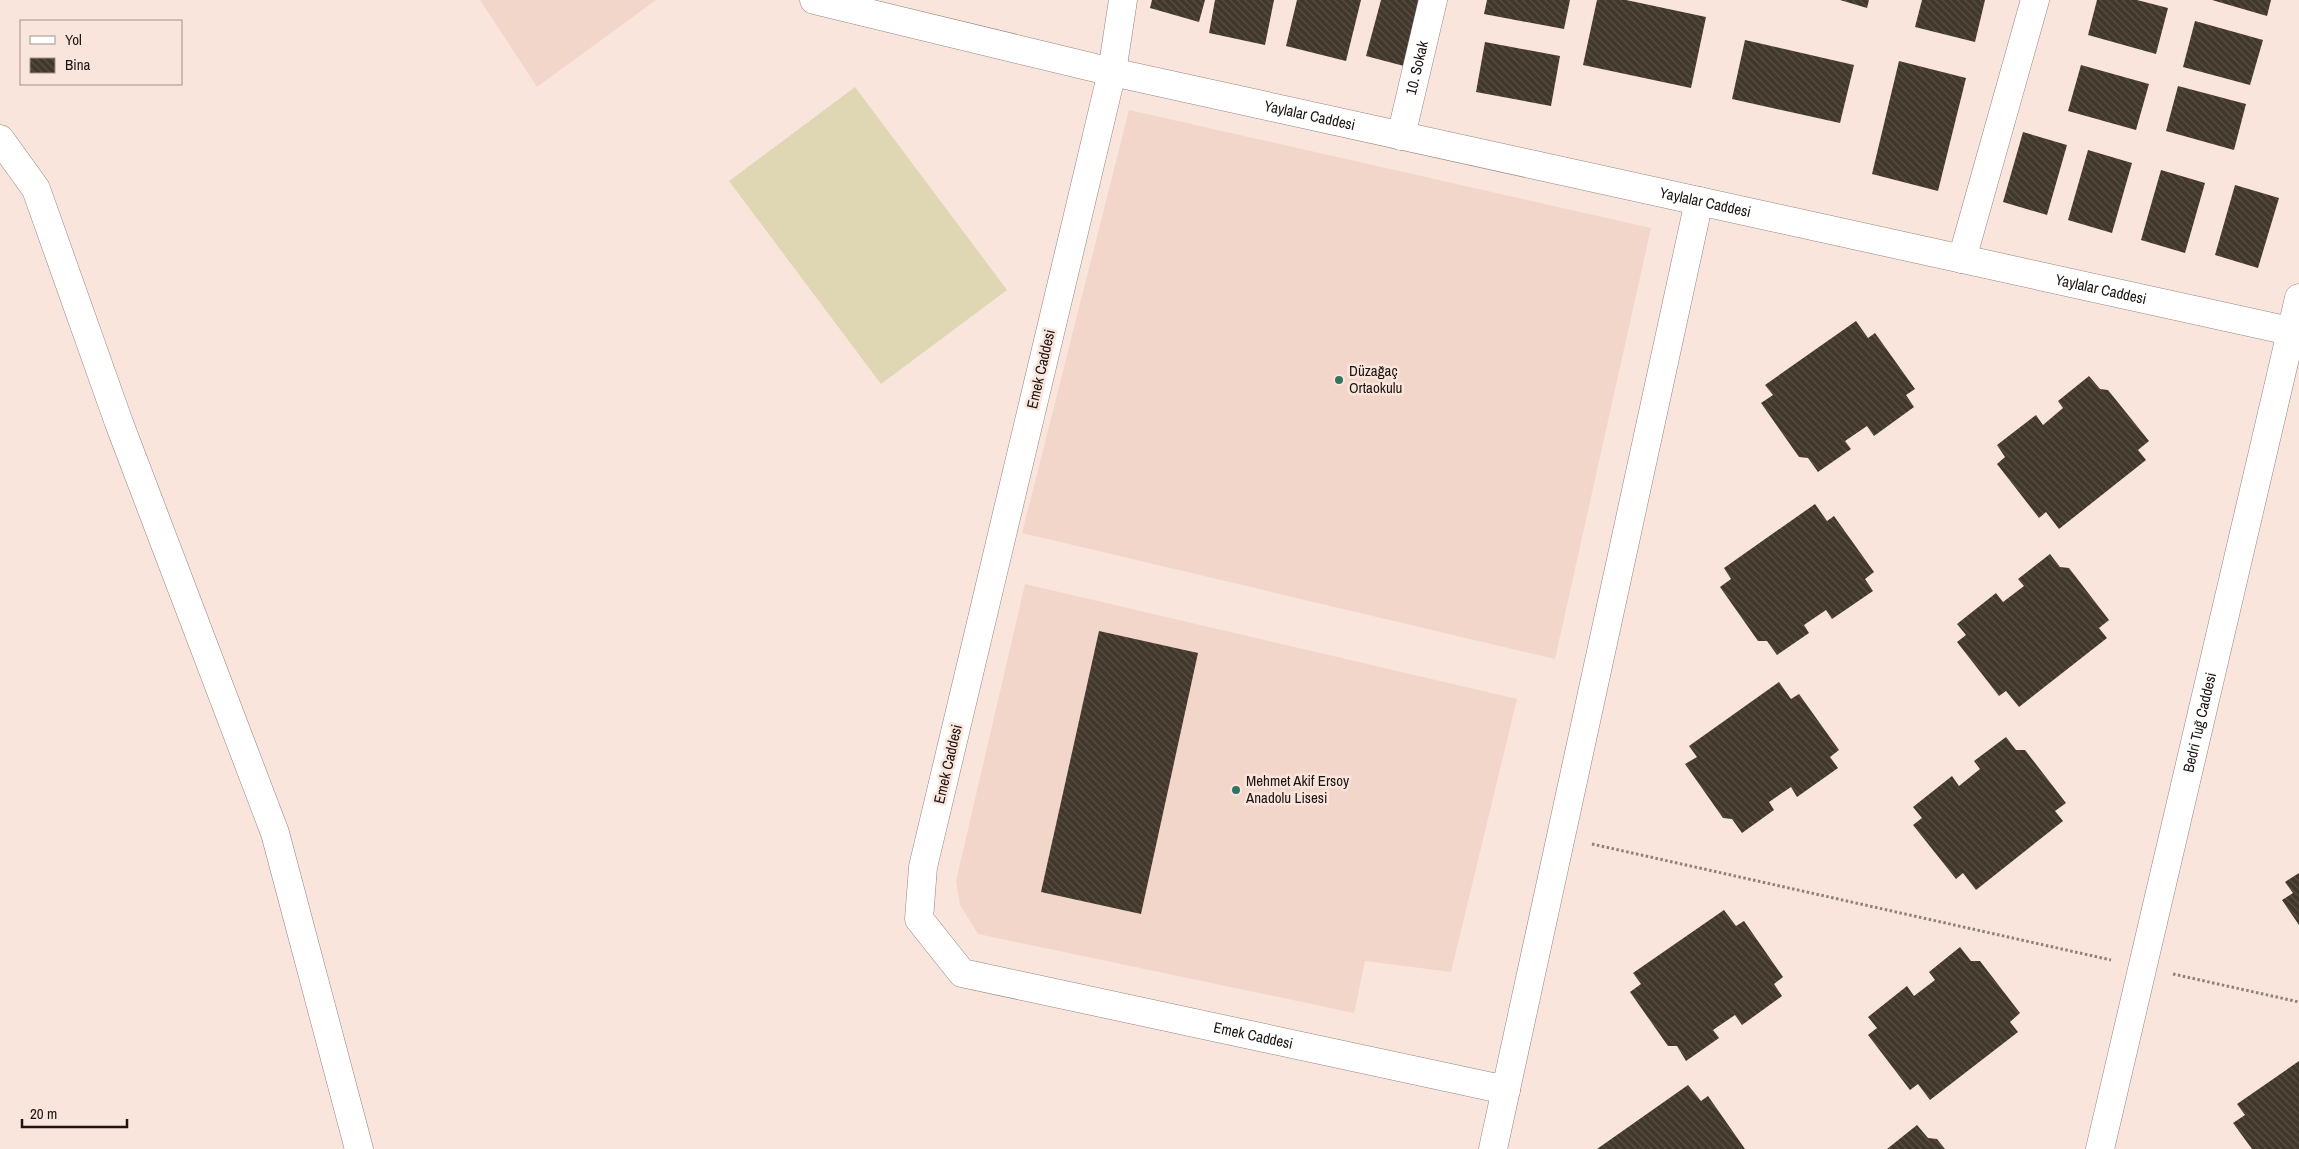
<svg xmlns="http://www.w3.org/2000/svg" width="2299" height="1149" font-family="'Archivo Narrow',sans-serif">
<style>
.built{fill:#f3d6ca}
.pitch{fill:#dfd6b3}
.building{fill:url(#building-back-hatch)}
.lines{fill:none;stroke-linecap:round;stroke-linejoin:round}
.minor-casing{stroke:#96837c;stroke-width:29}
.path{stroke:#8e807a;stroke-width:3;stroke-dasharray:2.5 2.5;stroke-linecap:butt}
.minor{stroke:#fff;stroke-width:28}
.poi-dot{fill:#327362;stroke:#fae5dc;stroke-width:2}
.labels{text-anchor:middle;stroke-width:5;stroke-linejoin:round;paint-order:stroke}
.street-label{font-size:15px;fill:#1b1411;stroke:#fae5dc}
.poi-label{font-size:15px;fill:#1b1411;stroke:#fae5dc;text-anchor:start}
</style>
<defs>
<pattern id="building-back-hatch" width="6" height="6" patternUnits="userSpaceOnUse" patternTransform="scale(1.25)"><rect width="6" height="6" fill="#42372b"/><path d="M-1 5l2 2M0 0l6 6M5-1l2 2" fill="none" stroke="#5a5147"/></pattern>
</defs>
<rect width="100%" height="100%" fill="#fae5dc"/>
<g class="built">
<path d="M480,0H656L537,87Z"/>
<path d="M1129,110L1651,228L1555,659L1022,533Z"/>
<path d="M1025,584L1517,699L1451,972L1365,961L1354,1013L978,934L960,905L956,881Z"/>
</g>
<path class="pitch" d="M855,87L1007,290L881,384L729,181Z"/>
<g class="building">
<path d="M1152,0H1205L1199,22L1150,8Z"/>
<path d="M1215,0H1274L1265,45L1209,33Z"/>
<path d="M1297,0H1361L1346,61L1286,46Z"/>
<path d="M1381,0H1421L1404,66L1366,56Z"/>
<path d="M1487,0H1570L1564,29L1484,14Z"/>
<path d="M1597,0H1626L1706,17L1691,88L1583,65Z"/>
<path d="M1840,0H1869L1867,8Z"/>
<path d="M1922,0H1985L1975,42L1915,27Z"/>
<path d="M2097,0H2137L2168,8L2156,54L2088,35Z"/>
<path d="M2212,0H2271L2267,16Z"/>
<path d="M2195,21L2263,40L2250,85L2183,67Z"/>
<path d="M1745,40L1854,65L1840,123L1732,99Z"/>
<path d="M1485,42L1560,56L1551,106L1476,92Z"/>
<path d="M1899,61L1966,78L1938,191L1872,174Z"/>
<path d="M2081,65L2149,84L2136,130L2068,111Z"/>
<path d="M2178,86L2246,104L2234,150L2166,131Z"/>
<path d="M2023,132L2067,145L2047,215L2003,202Z"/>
<path d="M2088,150L2132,163L2112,233L2068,220Z"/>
<path d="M2161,170L2205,183L2185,253L2141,240Z"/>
<path d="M2235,185L2279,198L2258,268L2215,255Z"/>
<path d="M1856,321L1868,338L1875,333L1915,389L1906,395L1914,407L1874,436L1867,426L1845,441L1851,449L1818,472L1808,458L1799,457L1761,403L1773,395L1765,385Z"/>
<path d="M2089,376L2100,389L2108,390L2149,441L2138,450L2146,460L2059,529L2046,512L2039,518L1997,464L2005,457L1997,445L2036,415L2043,425L2063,408L2058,401Z"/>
<path d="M1815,504L1827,521L1834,516L1874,572L1865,579L1873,591L1832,619L1826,610L1804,625L1809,633L1777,655L1767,641H1758L1720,587L1731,579L1724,568Z"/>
<path d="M2050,554L2060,567L2069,568L2109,620L2099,628L2107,638L2019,707L2006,691L1999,696L1957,642L1966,635L1957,624L1996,593L2003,602L2024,586L2018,579Z"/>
<path d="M1099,631L1198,653L1141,914L1041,892Z"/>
<path d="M1779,682L1791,699L1799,694L1839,750L1830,757L1838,768L1797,797L1791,787L1769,802L1774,810L1742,833L1732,819L1723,818L1685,764L1697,757L1689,746Z"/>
<path d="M2006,737L2016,750H2025L2066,803L2055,811L2063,821L1976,890L1963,873L1956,879L1913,825L1922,818L1913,807L1952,776L1959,786L1980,769L1974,761Z"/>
<path d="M2299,873V925L2282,900L2293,893L2285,882Z"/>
<path d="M1724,910L1736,926L1744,921L1783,977L1774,984L1782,996L1742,1025L1735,1015L1713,1030L1719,1038L1686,1061L1677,1046H1668L1630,992L1641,984L1633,973Z"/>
<path d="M1960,947L1971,961H1980L2020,1013L2010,1022L2018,1032L1930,1100L1918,1084L1910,1090L1868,1035L1877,1028L1868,1017L1907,986L1914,996L1935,980L1929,972Z"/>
<path d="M2299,1061V1149H2252L2233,1123L2245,1115L2237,1104Z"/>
<path d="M1688,1085L1701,1101L1708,1096L1745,1149H1597Z"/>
<path d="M1917,1125L1928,1138L1937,1139L1945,1149H1887Z"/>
</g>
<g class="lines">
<g class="minor-casing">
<g id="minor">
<path id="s1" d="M814,0L1112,72L2299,333"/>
<path id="s2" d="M1123,0L1112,72L923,867L919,919L962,973L1506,1090"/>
<path id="s3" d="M1401,136L1433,0"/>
<path d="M0,139L36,189L119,423L275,833L359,1149"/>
<path d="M1962,259L2035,0"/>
<path d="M1493,1149L1699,201"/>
<path id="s4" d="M2100,1149L2299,298"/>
</g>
</g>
<g class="path">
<path d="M1592,844L2111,960"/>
<path d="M2173,974L2299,1002"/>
</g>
<use href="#minor" class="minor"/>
</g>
<g class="poi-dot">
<circle cx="1339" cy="380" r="5"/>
<circle cx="1236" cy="790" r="5"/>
</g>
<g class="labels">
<g class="street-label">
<text dy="5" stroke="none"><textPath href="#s3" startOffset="70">10. Sokak</textPath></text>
<text dy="5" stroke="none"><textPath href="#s1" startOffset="509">Yaylalar Caddesi</textPath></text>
<text dy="5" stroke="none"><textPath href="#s1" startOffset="914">Yaylalar Caddesi</textPath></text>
<text dy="5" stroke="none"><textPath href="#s1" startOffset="1319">Yaylalar Caddesi</textPath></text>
<text transform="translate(1041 369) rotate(-77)" y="5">Emek Caddesi</text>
<text dy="5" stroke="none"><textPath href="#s4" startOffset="438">Bedri Tuğ Caddesi</textPath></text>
<text transform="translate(948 764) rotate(-77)" y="5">Emek Caddesi</text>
<text dy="5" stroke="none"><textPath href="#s2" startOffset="1309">Emek Caddesi</textPath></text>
</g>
<g class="poi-label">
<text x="1349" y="376">Düzağaç<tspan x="1349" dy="17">Ortaokulu</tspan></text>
<text x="1246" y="786">Mehmet Akif Ersoy<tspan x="1246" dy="17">Anadolu Lisesi</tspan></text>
</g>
</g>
<rect x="20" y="20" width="162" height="65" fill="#fae5dc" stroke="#a1918b"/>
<rect x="30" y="36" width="25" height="8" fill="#ffffff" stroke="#a1918b"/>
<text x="65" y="45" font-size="15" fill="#1b1411">Yol</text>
<rect x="30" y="58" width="25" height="15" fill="url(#building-back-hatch)" stroke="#a1918b"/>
<text x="65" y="70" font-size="15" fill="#1b1411">Bina</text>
<path d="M22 1119v8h105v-8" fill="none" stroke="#1b1411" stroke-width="2.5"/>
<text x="30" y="1119" font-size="15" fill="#1b1411" stroke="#fae5dc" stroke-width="4" paint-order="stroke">20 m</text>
</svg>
